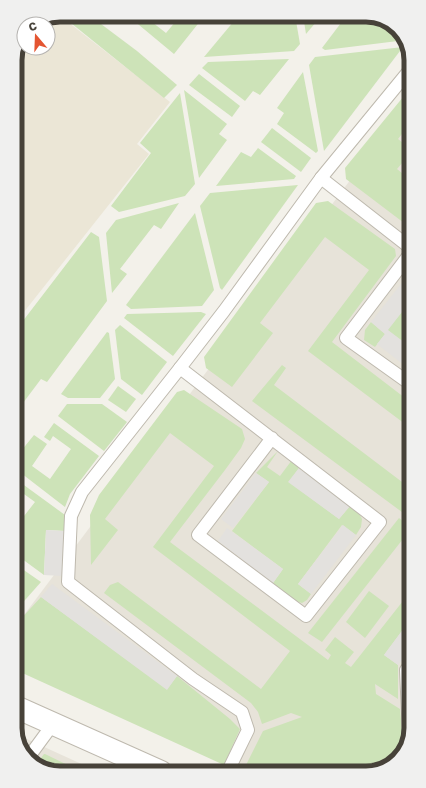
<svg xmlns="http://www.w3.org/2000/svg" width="426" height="788" font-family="'Golos Text',sans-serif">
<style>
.residential{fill:#e7e3d9}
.education{fill:#ebe6d6}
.green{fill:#cde3b8}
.parking{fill:#e3e1de}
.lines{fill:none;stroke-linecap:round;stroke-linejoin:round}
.service-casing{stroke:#beb9ae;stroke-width:14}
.tertiary-casing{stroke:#beb9ae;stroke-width:24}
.service{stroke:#fff;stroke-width:12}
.tertiary{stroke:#fff;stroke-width:22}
.rim{fill:none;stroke:#474239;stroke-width:5}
</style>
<rect width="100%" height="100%" fill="#f3f1ea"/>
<g class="residential">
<path d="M408,103L411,731L403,753L383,769L249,771L18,665V623Z"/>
<path d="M18,735L99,772L57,773L33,764L19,745Z"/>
</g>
<path class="education" d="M59,15L170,102L137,144L149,154L16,322L15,57L24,38V48H48V24H38Z"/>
<g class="green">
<path d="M61,15H89L137,51L177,85L164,98Z"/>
<path d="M127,15H143L166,33L181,15H205L174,54Z"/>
<path d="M239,15H295L300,44L294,51L204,57Z"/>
<path d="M303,15H322L306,34Z"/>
<path d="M347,15H369L393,24L406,40L325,50L322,48Z"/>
<path d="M403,47L324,151L309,65L315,57Z"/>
<path d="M289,59L260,95L253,91L245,101L202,68L208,62Z"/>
<path d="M303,72L318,151L316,153L277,124L284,113L277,108Z"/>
<path d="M199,74L240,106L232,117L189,85Z"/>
<path d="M184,90L227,124L219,134L227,140L199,178Z"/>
<path d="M408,91V126L398,139L408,147V156L397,169L408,178V194L405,199L408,201V226L346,179L345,168Z"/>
<path d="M180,93L195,184L185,196L119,212L111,206L151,153L140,143Z"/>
<path d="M272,128L311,158L301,172L261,142Z"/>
<path d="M258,148L296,176L294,179L216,186L241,152L251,157Z"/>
<path d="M298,185L222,290L220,288L200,206L210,193Z"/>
<path d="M328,201L395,249L396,256L332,342L409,401V427L308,351L369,270L325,237L260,323L273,333L232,387L206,368L204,357L316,203Z"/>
<path d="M179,203L161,229L154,225L120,269L127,274L112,293L106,233L116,220Z"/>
<path d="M195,213L214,290L202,306L131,309L126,305Z"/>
<path d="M91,232L99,237L107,301L47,382L41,379L20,407H17L16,330Z"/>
<path d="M409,303V346L387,330Z"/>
<path d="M201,312L206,314L173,356L124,318L127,314Z"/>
<path d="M371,322L385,334L375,347L364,340L365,330Z"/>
<path d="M120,325L167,362L142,395L121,379L115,330Z"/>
<path d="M107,332L109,333L115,379L100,398H68L61,394Z"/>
<path d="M282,365L286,368L274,385L410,488V518L252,401Z"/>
<path d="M118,386L136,399L126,412L108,400Z"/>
<path d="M184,390L242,429L245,439L241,448L225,470L170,542L328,660L331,655L325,650L335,637L354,652L345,663L351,667L410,592V620L384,655L398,665V699L375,684L376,694L400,709L404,751L403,753L383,769L243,771L263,731L302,717L291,713L262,724L258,712L251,703L104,593L110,585L118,582L261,689L290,651L153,547L214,466L170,433L105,519L118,530L91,565L90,515L99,495L177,392Z"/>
<path d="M67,404H102L127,422L104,451L58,416Z"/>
<path d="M54,423L99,456L70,494L65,507L17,470V456L34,435L47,444L32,466L50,479L71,449L53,436L50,441L44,437Z"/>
<path d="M278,451L267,467L280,476L292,460L299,468L289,482L339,519L350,506L359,513L362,519L361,527L356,535L342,525L298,584L311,594L307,600L302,603L293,600L273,583L283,569L232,531L269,482L256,473Z"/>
<path d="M17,480L65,515V531L46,530L44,575L18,556L17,525L35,502L17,489Z"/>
<path d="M399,518L410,527V530L322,642L308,633Z"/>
<path d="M410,540V557L402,551Z"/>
<path d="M18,566L41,582L18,608Z"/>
<path d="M369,591L389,606L365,638L346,622Z"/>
<path d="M41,597L167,689L177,676L230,719L240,729L224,765L18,671V622Z"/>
<path d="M44,754H45L84,773H57L37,766L38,762Z"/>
</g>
<g class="parking">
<path d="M405,279L409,282V303L388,330L409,346V369L377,344L385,334L371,322Z"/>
<path d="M299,468L350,506L339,519L288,482Z"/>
<path d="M256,473L269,482L233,528L221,519Z"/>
<path d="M343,525L356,535L311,594L298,584Z"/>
<path d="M227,528L283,569L273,583L218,541Z"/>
<path d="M46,530L65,531L62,576L44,575Z"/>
<path d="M52,584L177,676L167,690L41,597Z"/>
<path d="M410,620L411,649L398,665L384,655Z"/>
</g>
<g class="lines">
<g class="service-casing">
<g id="service">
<path d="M321,178L408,246"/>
<path d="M409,255L346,338L409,383"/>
<path d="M180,368L380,522L306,616L198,535L272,438"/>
<path d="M409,735L406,670L411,664"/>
<path d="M28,758L53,724"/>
<path d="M228,771L248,730L242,712L193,679L68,582L71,516L82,492L180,368L224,311L321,178L408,72"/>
</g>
</g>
<g class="tertiary-casing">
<path id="tertiary" d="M18,708L161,772"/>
</g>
<use href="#service" class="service"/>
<use href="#tertiary" class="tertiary"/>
</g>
<path d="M0 0H426V788H0ZM60 22H366A38 38 0 0 1 404 60V728A38 38 0 0 1 366 766H60A38 38 0 0 1 22 728V60A38 38 0 0 1 60 22Z" fill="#f0f0ef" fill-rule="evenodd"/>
<path class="rim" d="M60 22H366A38 38 0 0 1 404 60V728A38 38 0 0 1 366 766H60A38 38 0 0 1 22 728V60A38 38 0 0 1 60 22Z"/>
<g transform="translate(36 36) rotate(341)"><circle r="19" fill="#ffffff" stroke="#b5b3b0"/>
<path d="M0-3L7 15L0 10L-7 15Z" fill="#e45531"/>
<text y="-6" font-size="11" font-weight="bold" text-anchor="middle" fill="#474239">С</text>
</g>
</svg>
